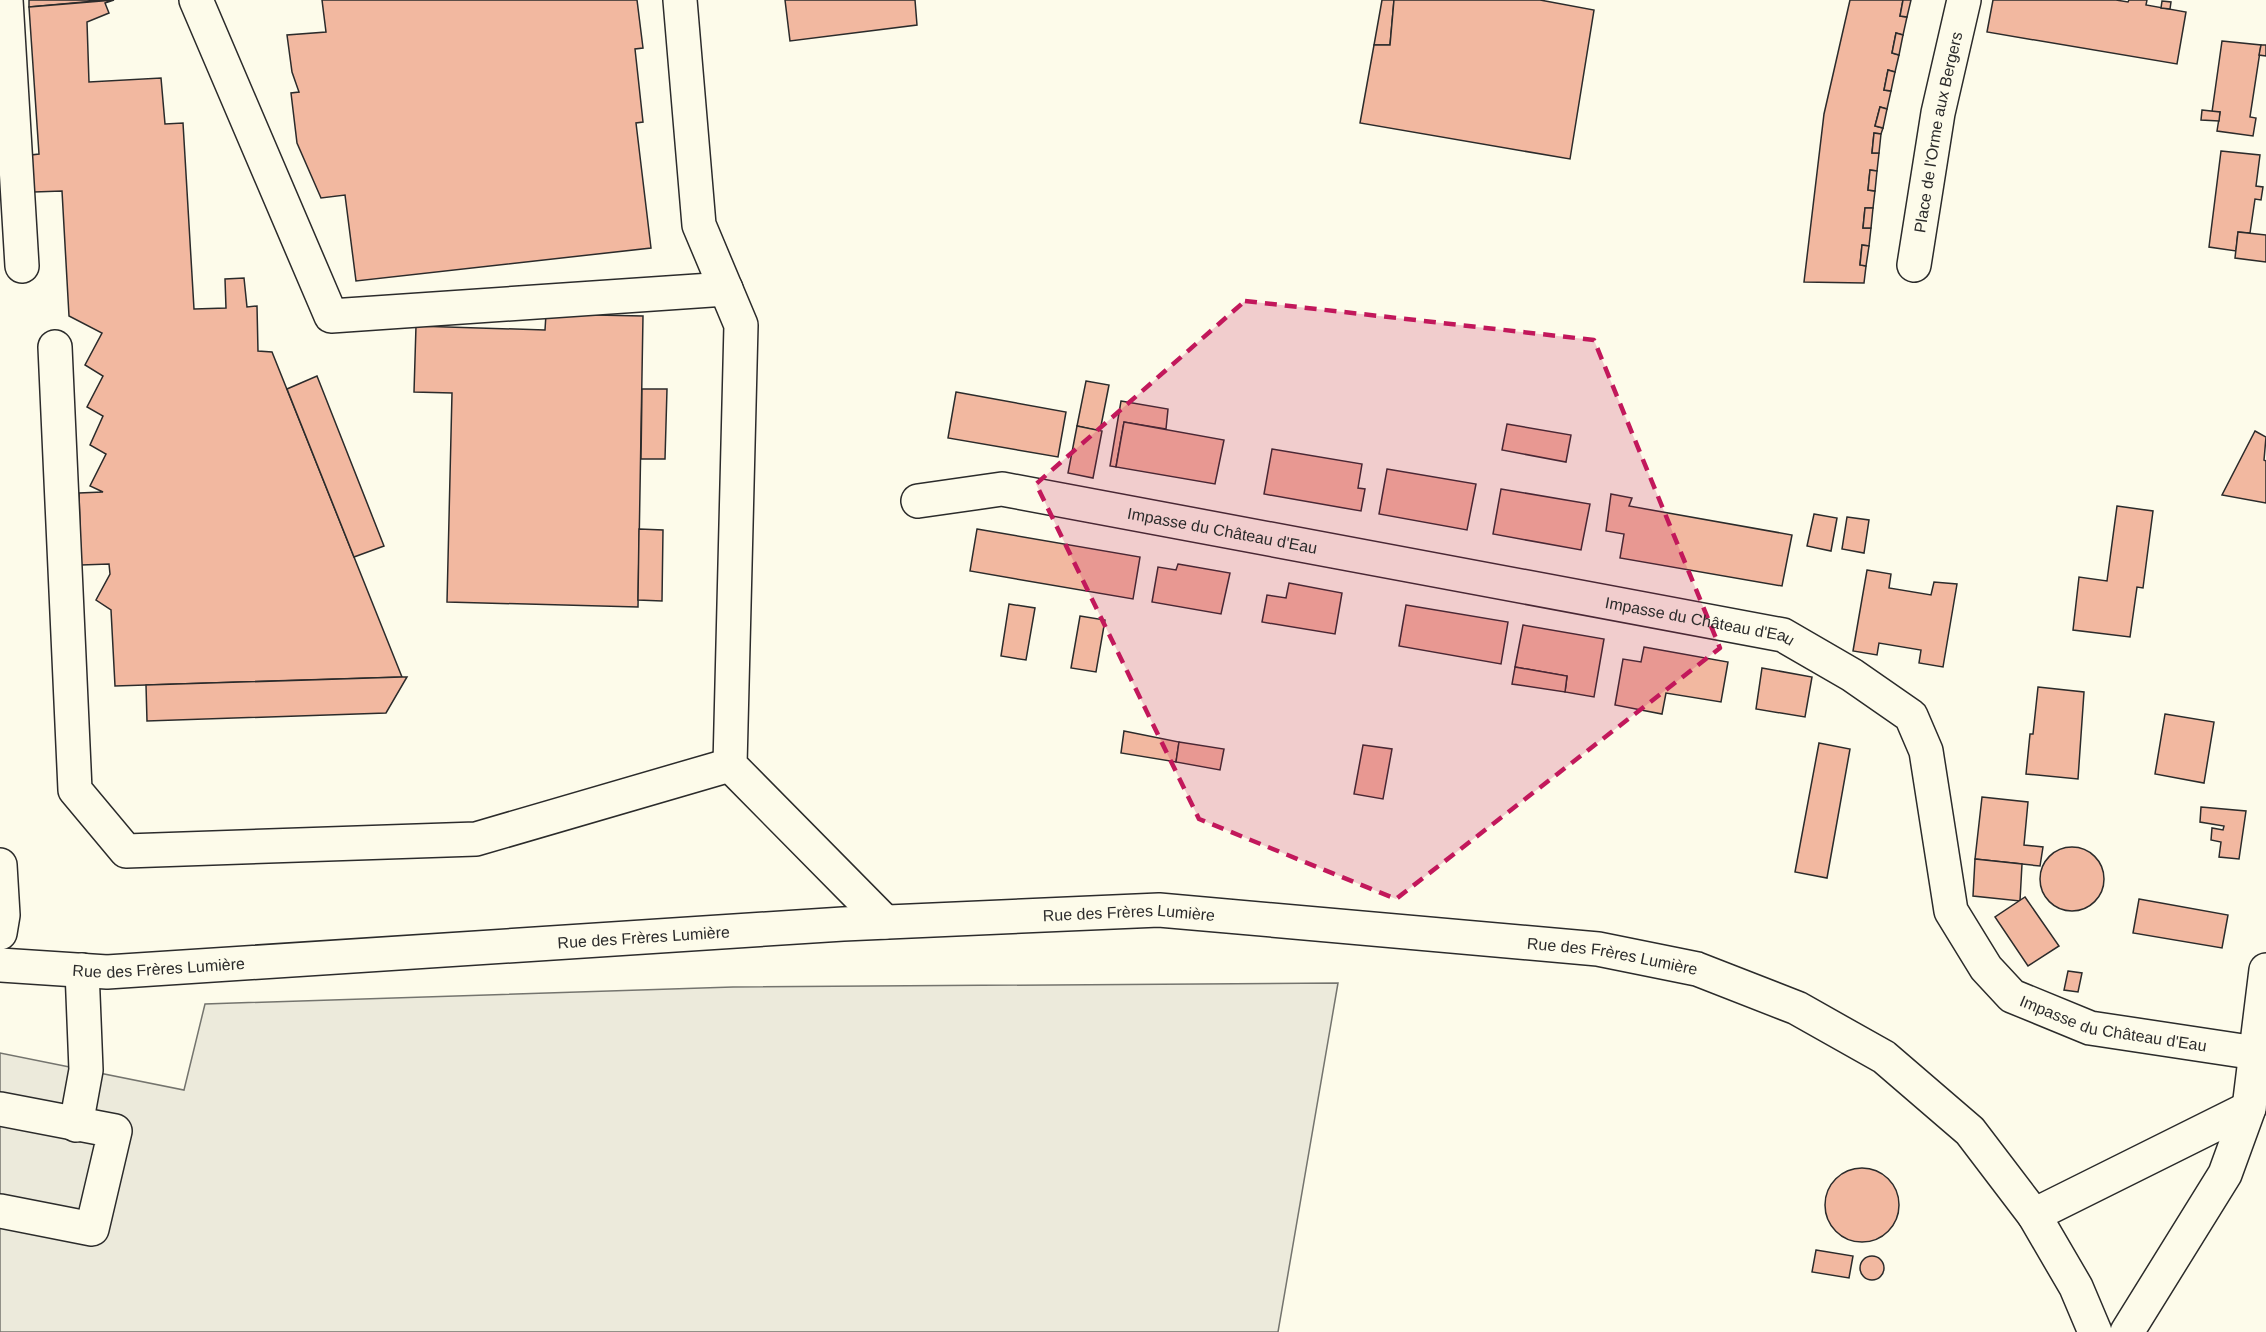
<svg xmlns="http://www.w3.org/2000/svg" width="2266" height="1332" font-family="Arial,sans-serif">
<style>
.parking{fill:#eceadb;stroke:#74746e;stroke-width:1.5}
.building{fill:#f2b8a0;stroke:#2b2b2b;stroke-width:1.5}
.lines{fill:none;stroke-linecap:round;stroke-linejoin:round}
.minor-casing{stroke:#2b2b2b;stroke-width:36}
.major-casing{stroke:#2b2b2b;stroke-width:36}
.minor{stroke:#fdfbea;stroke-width:33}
.major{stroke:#fdfbea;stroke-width:33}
.marked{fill:#c2185b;fill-opacity:0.2;stroke:#c2185b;stroke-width:4.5;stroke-dasharray:12 8;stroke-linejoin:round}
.labels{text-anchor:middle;stroke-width:4.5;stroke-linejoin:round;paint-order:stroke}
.street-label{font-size:16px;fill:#2b2b2b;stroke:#fdfbea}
</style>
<rect width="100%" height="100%" fill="#fdfbea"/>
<path class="parking" d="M1338,983L1278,1332H0V1053L184,1090L205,1004L733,987Z"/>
<g class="building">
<path d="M29,0H106L29,7Z"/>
<path d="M114,0L105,3L109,13L87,22L89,82L161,78L165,124L183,123L194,309L226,308L225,279L244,278L247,307L257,306L258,351L272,352L402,677L115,686L111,610L96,600L110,574L109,564L81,565L79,493L103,492L90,486L106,454L90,445L103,416L87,407L103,376L85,365L102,333L69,316L62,191L34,192L31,155L39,154L29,7Z"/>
<path d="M322,0H637L643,48L635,49L643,122L636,123L651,248L356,281L345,195L321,198L297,143L291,93L299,92L292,72L287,35L326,32Z"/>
<path d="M785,0H915L917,25L790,41Z"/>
<path d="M1382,0H1394L1390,45H1374Z"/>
<path d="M1394,0H1540L1594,10L1570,159L1360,123L1374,45H1390Z"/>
<path d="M1850,0H1903L1900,16L1907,17L1903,35L1896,33L1892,53L1899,55L1895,72L1888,70L1884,90L1891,91L1887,109L1880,107L1875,126L1883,128L1881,134L1874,133L1872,153H1879L1877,171L1870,170L1868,190L1875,191L1873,208H1865L1863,228H1871L1869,246L1862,245L1860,265L1866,266L1864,283L1804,282L1824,114Z"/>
<path d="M1903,0H1911L1907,17L1900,16Z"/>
<path d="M1993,0H2116L2128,2L2129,0H2147L2146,5L2186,12L2177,64L1987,32Z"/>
<path d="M2162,1L2171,2L2170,9L2161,8Z"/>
<path d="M1896,33L1903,35L1899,55L1892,53Z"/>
<path d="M2222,41L2261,45L2250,117L2256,118L2253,136L2217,131L2220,112H2212Z"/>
<path d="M2261,45H2266V56L2259,55Z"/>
<path d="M1888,70L1895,72L1891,91L1884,90Z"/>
<path d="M1880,107L1887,109L1883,128L1875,126Z"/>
<path d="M2202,110L2220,112L2219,121L2201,120Z"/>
<path d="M1874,133L1881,134L1879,153H1872Z"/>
<path d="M2221,151L2260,155L2256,186L2263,187L2261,200L2255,199L2250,233L2238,232L2236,251L2209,247Z"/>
<path d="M1870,170L1877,171L1875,191L1868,190Z"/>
<path d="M1865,208H1873L1871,228H1863Z"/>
<path d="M2238,232L2266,235V262L2235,258Z"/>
<path d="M1862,245L1869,246L1866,266L1860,265Z"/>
<path d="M546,314L643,316L638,607L447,602L452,393L414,392L416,326L545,330Z"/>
<path d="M317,376L384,546L354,557L287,389Z"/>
<path d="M1086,381L1109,385L1100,431L1077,426Z"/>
<path d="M642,389H667L665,459H641Z"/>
<path d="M956,392L1066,412L1058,457L948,438Z"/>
<path d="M1121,401L1168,409L1166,429L1124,422L1116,467L1110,466Z"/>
<path d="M1124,422L1224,440L1215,484L1116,467Z"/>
<path d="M1507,424L1571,435L1566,462L1502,450Z"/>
<path d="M1077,426L1102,431L1093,478L1068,473Z"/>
<path d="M2255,431L2266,437L2264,460L2266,461V503L2222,495Z"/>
<path d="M1272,449L1362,464L1358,488L1365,489L1361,511L1264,494Z"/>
<path d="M1387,469L1476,484L1467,530L1379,514Z"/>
<path d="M1501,489L1590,504L1581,550L1493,534Z"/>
<path d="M1611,494L1632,498L1629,506L1792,535L1782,586L1620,558L1624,534L1606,531Z"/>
<path d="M2117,506L2153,511L2143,588L2137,587L2130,637L2073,630L2079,577L2107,581Z"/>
<path d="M1814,514L1837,518L1831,551L1807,546Z"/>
<path d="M1847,517L1869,520L1864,553L1842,549Z"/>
<path d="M639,529L663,530L662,601L638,600Z"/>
<path d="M977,529L1140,557L1133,599L970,571Z"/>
<path d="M1178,564L1230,573L1221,614L1152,602L1158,567L1176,570Z"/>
<path d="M1867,570L1891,574L1889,588L1931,595L1934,582L1957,584L1943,667L1919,663L1921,650L1879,643L1877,655L1853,651Z"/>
<path d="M1289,583L1342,593L1335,634L1262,622L1267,595L1286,598Z"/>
<path d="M1009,604L1035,608L1026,660L1001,656Z"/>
<path d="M1406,605L1508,622L1501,664L1399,646Z"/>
<path d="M1080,616L1105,620L1096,672L1071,668Z"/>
<path d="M1523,625L1604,639L1594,697L1565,692L1567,676L1515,667Z"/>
<path d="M1644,647L1728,662L1721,702L1666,693L1662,714L1615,705L1623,659L1641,662Z"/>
<path d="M1515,667L1567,676L1565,692L1512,684Z"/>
<path d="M1762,668L1812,677L1805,717L1756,709Z"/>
<path d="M402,677H407L386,713L147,721L146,685Z"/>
<path d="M2038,687L2084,692L2078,779L2026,774L2030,734H2033Z"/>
<path d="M2165,714L2214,722L2204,783L2155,774Z"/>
<path d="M1124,731L1179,742L1176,762L1121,753Z"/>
<path d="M1179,742L1224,749L1220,770L1176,762Z"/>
<path d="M1819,743L1850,749L1827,878L1795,872Z"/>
<path d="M1363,745L1392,749L1383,799L1354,794Z"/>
<path d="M1982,797L2028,802L2024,845L2043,847L2040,866L1975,859Z"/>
<path d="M2201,807L2246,811L2239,859L2219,857L2221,842L2211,840L2212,828L2223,830L2224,826L2200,822Z"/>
<circle cx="2072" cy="879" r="32"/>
<path d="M1975,859L2022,864L2020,901L1973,896Z"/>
<path d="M2025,897L2059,946L2028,966L1995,917Z"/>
<path d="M2139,899L2228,915L2222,948L2133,933Z"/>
<path d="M2068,971L2082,973L2078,992L2064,990Z"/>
<circle cx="1862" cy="1205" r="37"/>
<path d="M1816,1250L1853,1256L1849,1278L1812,1272Z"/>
<circle cx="1872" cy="1268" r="12"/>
</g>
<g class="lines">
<g class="minor-casing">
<g id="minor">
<path d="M6,0L22,266"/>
<path d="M196,0L331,316L726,289"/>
<path d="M680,0L699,225L741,325L730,765L885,922"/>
<path id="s1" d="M1914,265L1938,113L1964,0"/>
<path d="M55,347L75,790L126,851L476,839L730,765"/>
<path id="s2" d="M918,501L1002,489L1783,635L1852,675L1911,716L1926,751L1951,911L1986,968L2012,996L2090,1028L2256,1053"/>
<path d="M0,865L3,915L0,933"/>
<path d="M0,1109L115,1131L92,1229L0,1211"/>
<path d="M76,1125L86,1070L82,970"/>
<path d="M2095,1332L2076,1287L2034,1215L2249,1108"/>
<path d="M2127,1332L2225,1174L2249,1108L2266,970"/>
</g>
</g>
<g class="major-casing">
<g id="major">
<path id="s3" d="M0,965L107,972L843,924L1159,910L1598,949L1697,969L1797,1008L1884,1057L1970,1131L2034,1215"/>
</g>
</g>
<use href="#minor" class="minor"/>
<use href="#major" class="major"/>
</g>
<path class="marked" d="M1245,301L1594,340L1720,648L1396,899L1199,819L1036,484Z"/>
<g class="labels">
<g class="street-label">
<text dy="6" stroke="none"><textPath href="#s1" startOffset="135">Place de l'Orme aux Bergers</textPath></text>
<text dy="6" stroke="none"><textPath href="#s2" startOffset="309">Impasse du Château d'Eau</textPath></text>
<text dy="6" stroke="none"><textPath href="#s2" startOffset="795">Impasse du Château d'Eau</textPath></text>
<text dy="6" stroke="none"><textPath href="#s3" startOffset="1131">Rue des Frères Lumière</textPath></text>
<text dy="6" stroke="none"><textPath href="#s3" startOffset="645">Rue des Frères Lumière</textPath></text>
<text dy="6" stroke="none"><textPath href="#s3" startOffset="1617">Rue des Frères Lumière</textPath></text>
<text dy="6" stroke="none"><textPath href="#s3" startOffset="159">Rue des Frères Lumière</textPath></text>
<text dy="6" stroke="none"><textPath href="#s2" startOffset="1442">Impasse du Château d'Eau</textPath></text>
</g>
</g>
</svg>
